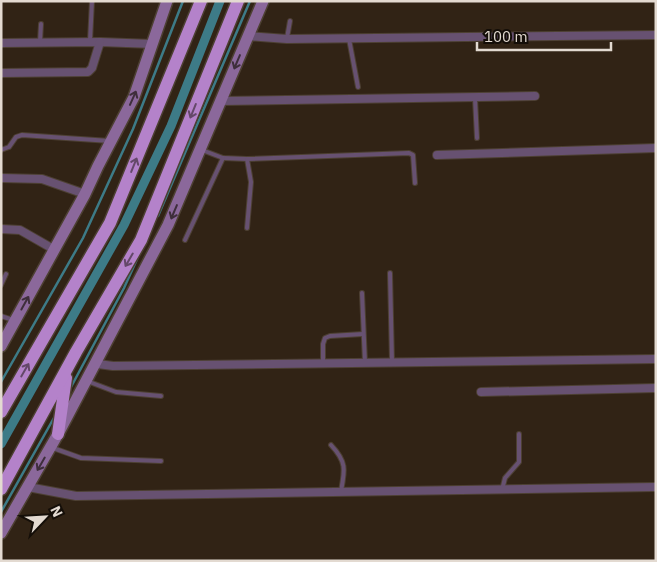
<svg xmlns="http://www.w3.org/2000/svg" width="657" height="562" font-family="'IBM Plex Sans',sans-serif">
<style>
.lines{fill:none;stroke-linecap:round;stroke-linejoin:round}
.stream{stroke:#3d7b87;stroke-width:2.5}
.canal{stroke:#3d7b87;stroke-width:9}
.service-casing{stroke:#4d4033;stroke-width:6}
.minor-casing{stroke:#4d4033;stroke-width:10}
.secondary-casing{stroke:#4d4033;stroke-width:14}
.trunk-casing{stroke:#4d4033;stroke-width:15}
.service{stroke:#675171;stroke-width:4}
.minor{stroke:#675171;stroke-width:8}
.secondary{stroke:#8b689b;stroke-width:11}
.trunk{stroke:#b482ca;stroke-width:12}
.oneway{stroke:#3e2e3b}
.oneway2{stroke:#644869}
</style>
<rect width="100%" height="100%" fill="#312315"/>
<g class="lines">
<g class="stream">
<path d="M158,216L250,1"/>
<path d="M1,382L83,238L133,129L183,1"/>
<path d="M71,387L124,288L138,257"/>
<path d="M1,512L55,416"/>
</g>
<path class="canal" d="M1,444L124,225L171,126L220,1"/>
<g class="service-casing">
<g id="service">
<path d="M287,38L290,21"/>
<path d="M349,39L358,87"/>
<path d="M90,41L92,1"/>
<path d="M40,42L41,24"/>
<path d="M475,98L477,138"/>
<path d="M1,150L9,147L16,137L22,135L110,141"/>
<path d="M202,150L223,158L247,159L251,182L247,228"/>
<path d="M247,159L409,153L413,155L415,183"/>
<path d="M185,240L223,158"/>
<path d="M390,273L392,362"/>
<path d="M1,285L6,274"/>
<path d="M362,293L365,363"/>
<path d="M1,316L13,320"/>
<path d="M323,363V344L325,338L330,336L363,334"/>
<path d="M87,381L116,392L161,396"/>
<path d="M331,445C347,462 345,470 341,491"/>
<path d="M53,448L81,458L161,461"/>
<path d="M502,490L505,478L519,462V434"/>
</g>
</g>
<g class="minor-casing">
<g id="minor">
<path d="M248,36L287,39L656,35"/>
<path d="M1,43L100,42L153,44"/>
<path d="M1,73L88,72L92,68L100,42"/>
<path d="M221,101L535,96"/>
<path d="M437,155L656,148"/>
<path d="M1,178L42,179L85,194"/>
<path d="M1,229L20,230L55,250"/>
<path d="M98,364L113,366L656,359"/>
<path d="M481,392L656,388"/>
<path d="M28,487L76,496L656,487"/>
</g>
</g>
<g class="secondary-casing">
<g id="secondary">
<path d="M1,346L85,194L98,166L134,97L167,1"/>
<path d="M1,533L58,434L168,225L263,1"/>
</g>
</g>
<g class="trunk-casing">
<g id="trunk">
<path d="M1,412L110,223L201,1"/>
<path d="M58,434L66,378"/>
<path d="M1,489L76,352L141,240L238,1"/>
</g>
</g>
<use href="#service" class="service"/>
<use href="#minor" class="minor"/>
<use href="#secondary" class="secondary"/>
<use href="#trunk" class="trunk"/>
</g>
<defs><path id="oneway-shaft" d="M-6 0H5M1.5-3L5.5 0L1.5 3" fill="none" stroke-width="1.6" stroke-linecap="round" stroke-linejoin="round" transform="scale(1.25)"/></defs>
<g class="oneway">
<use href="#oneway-shaft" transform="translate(237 62) rotate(113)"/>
<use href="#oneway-shaft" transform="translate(133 98) rotate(-66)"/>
<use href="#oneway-shaft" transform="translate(174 212) rotate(113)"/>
<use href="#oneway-shaft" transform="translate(25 303) rotate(-61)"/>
<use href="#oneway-shaft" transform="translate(41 464) rotate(120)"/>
</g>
<g class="oneway2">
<use href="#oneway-shaft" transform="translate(193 111) rotate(112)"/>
<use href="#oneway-shaft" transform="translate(134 165) rotate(-68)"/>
<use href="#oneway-shaft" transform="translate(129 260) rotate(120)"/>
<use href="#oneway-shaft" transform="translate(25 370) rotate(-60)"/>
</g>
<rect width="657" height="562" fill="none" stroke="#e3dad1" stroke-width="5"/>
<g transform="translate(45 517) rotate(65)" stroke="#140e08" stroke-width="4" paint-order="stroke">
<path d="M0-4L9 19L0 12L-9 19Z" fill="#e3dad1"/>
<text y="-8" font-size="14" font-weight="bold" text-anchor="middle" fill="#e3dad1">N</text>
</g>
<path d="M477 42v8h134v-8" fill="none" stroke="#e3dad1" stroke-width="2.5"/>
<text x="484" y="42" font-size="15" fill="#e3dad1" stroke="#140e08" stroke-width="4" paint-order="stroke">100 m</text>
</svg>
